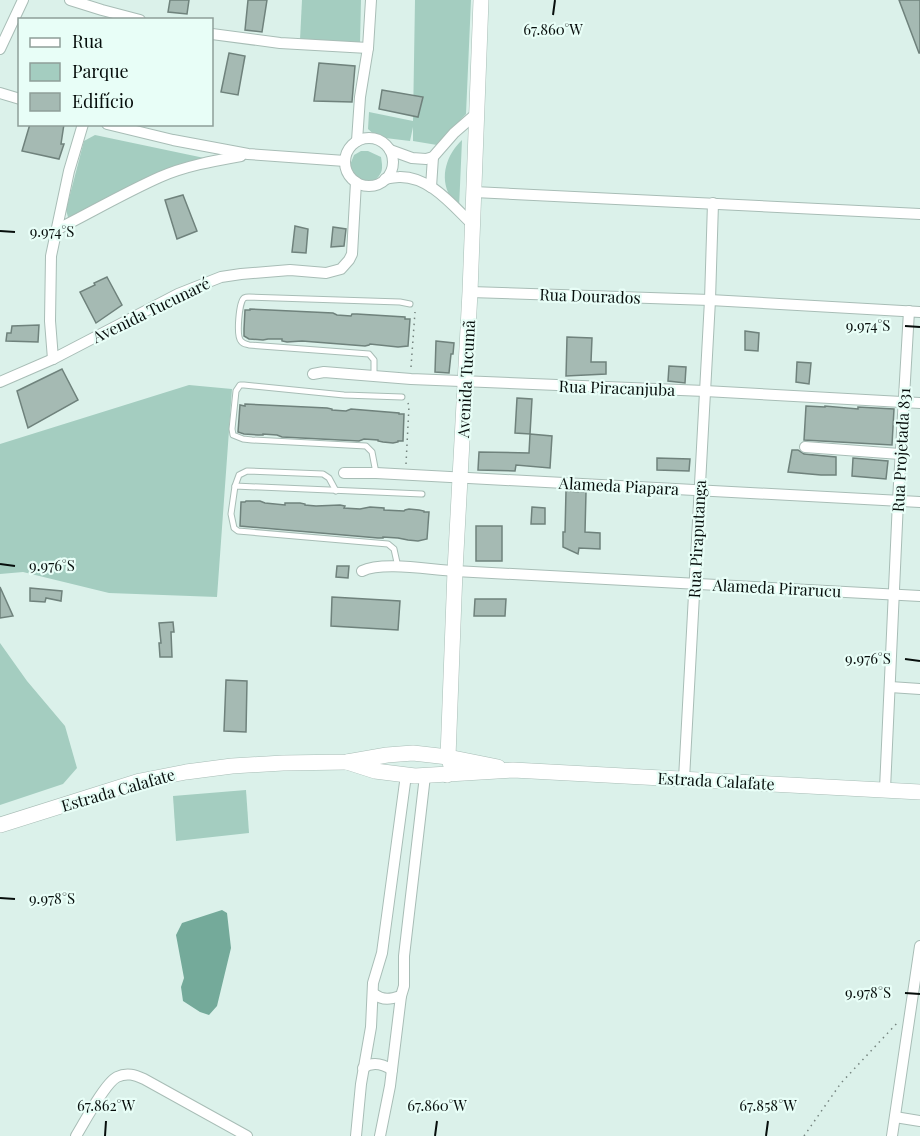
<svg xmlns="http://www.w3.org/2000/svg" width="920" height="1136" font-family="'Playfair Display',serif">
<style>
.green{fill:#a4cdc0}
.water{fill:#74aa9a}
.building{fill:#a5bab3;stroke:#6f827c;stroke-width:1.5}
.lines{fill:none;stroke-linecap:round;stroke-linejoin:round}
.lane-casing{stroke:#a8bdb6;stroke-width:7}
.street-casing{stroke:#a8bdb6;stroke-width:12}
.secondary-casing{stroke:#a8bdb6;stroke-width:16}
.path{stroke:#75847f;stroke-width:1.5;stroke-dasharray:1.5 4.5;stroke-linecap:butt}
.lane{stroke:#fff;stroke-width:5}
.street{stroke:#fff;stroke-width:10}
.secondary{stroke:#fff;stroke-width:15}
.ticks{fill:none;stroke:#070e0c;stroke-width:2}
.labels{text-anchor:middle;stroke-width:4.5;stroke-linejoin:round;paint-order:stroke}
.street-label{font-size:16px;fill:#070e0c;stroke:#e8fef7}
.ticks-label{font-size:15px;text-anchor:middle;fill:#070e0c;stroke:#e8fef7;stroke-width:4.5;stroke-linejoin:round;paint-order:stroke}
</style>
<rect width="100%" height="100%" fill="#dbf1ea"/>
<g class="green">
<path d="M302,0H361L360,44L300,40Z"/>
<path d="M415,0H471L466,114L437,145L413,141V127L410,141L377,137L368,129L369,112L413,121Z"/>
<path d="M95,135L209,159L74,220L68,217L66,210L84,141Z"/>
<path d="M462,140L459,208C456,204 452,200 450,196C439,177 447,154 462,140Z"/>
<path d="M361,151H368L381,157C383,170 383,173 373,182L364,183L352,178L350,165L354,155Z"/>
<path d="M189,385L232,389L217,597L109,593L23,572L0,574V444Z"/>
<path d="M0,643L27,681L65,726L77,768L63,784L0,805Z"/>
<path d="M246,790L249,833L176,841L173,796Z"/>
</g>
<path class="water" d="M222,910L227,913L231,948L217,1006L209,1015L200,1012L183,1001L181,987L184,978L176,935L182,923Z"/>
<g class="building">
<path d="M170,0H189L187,14L168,12Z"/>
<path d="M248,0H267L262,32L245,30Z"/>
<path d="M899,0H920V53H919Z"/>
<path d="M229,53L245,56L238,95L221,92Z"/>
<path d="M319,63L355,66L352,102L314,101Z"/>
<path d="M382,90L423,97L418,117L379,109Z"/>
<path d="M30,124H64L61,144H64L59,159L22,151Z"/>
<path d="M183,195L197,231L177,239L165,200Z"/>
<path d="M295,226L308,229L306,253L292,252Z"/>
<path d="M333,227L346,229L344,246L331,247Z"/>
<path d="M107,277L122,305L96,323L80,292L95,285L94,283Z"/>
<path d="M250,309L333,313L337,315L351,316L352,314H357L405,317V319H410L408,346L398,347L370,344L369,345L365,346L302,341L287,342L282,341V339H268L263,340L249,339L244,336V329L245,310H250Z"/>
<path d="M39,325L38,342L6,341L7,333H11L12,326Z"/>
<path d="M745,331L759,333L758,351L745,350Z"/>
<path d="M567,337L592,338L591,362H606V374L566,376Z"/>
<path d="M436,341L454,343L453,354H451L449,373L435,372Z"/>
<path d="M797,362L811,363L809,384L796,382Z"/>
<path d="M669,366L686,367L685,383L668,381Z"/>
<path d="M62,369L78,400L28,428L17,391Z"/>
<path d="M517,398L532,399L530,434L515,433Z"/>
<path d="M245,404L327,408L332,409V410L346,411L351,409L399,413V414H404L403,441H398V442L393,443L383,442L378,441V440L364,439L359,441L282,437L277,435L263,434V435H258L244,434L238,432L240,405L245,406Z"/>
<path d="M806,406L825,407V406L858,409V407L894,409L892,445L804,440Z"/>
<path d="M530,434L552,436L550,468L516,465L515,471L478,470L479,452L529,453Z"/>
<path d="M792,450H798L804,454L836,457V475H821L788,472Z"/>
<path d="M657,458L690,459L689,471L657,470Z"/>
<path d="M853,458L888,461L886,479L852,476Z"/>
<path d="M566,491L586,492L585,532L600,533V549L579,548L578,554L563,547V532H565Z"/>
<path d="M246,501H260L265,503L285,505V503H300L305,504V505L316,506L340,505L345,506L344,508L360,509L370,507L384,508V510L404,511L405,510L409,509L419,510L424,511V512H429L427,539L418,541L408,540L398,538L383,537V538H378L240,526L241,502H245Z"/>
<path d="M532,507L545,508V524H531Z"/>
<rect x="476" y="526" width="26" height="35"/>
<path d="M337,566H349L348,578L336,577Z"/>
<path d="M0,587L13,616L0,618Z"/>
<path d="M30,588L62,591L61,601L46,598L45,602L30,601Z"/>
<path d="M332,597L400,601L398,630L331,626Z"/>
<path d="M475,599H506L505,616H474Z"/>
<path d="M173,622L174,632H171L172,657H160L159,643H161L159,623Z"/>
<path d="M226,680L247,681L246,732L224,731Z"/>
</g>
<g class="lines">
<g class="lane-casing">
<g id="lane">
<path d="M374,377V360L369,354L249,345C246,344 243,344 241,341C236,336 239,302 244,298C246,297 248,297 249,297L400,302L410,304"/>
<path d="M376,473L372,452L366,446L252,440L243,439L233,435L232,429L236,391L240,385H244L344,395L402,397"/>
<path d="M235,486L239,475L247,471L323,474L329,478L336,491"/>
<path d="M398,567L394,549L388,544L238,531L234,528L231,514L235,486L422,494"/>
</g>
</g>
<g class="street-casing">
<g id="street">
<path d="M70,0L102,10L140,20"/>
<path d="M212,34L280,43L368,48"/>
<path d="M0,49L23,0"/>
<path d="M0,93L20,99"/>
<path d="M107,124L173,140L248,154L345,161"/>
<circle cx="369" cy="162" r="24"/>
<path d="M357,141L360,97L368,48L371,0"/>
<path d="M390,150L412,158L426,159L433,157L454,133L477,113"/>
<path d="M385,179C390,178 395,177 399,177C430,176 453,206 473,225"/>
<path d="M431,187L433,157"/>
<path d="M474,192L920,214"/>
<path d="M56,230C90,213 124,193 160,177C185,166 213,161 241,156"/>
<path d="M470,292L710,300L920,312"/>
<path d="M53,359L50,321L51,256L69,171L83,124"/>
<path d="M313,374L324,372L411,379L705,391L920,403"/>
<path d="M0,382L53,359L178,294L221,277L241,274L290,270L326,273L341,269L349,260L352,254L356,182"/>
<path d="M805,447L900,454"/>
<path d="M344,473H376L920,502"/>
<path d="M362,571C383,561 431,570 455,571L920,596"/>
<path d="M890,687L920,689"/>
<path d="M684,779L710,300L713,203"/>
<path d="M885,789L898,501L909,311"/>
<path d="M374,994C383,1001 391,999 401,996"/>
<path d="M363,1068C373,1061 383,1064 392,1070"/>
<path d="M895,1117L920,1121"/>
<path d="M76,1136C84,1123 105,1083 117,1077C127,1072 135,1075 144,1079L247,1136"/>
<path d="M356,1136L361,1084L371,1027L373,983L382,953L406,775"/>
<path d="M380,1136L390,1086L401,996L404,986V956L425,776"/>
<path d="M892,1136L920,946"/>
</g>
</g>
<g class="secondary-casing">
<g id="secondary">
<path d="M347,762L375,771L415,776L513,770L920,792"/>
<path d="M447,775L452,768L448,757L455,571L470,292L481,0"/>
<path d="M0,825L140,781L186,772L232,766L283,763L347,762L387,755L413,753L448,757L498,767"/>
</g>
</g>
<g class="path">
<path d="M411,367L415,312"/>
<path d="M406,464L409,406L408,403"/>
<path d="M804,1136L841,1083L899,1021"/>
</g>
<use href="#lane" class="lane"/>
<use href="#street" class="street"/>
<use href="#secondary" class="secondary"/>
</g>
<path class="ticks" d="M553,15L555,0M0,231L15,232M905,326L920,327M0,564L15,566M905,659L920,661M0,898L15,899M905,993L920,994M105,1136L106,1121M435,1136L437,1121M766,1136L768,1121"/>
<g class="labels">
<g class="street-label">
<text transform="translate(590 296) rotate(2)" y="6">Rua Dourados</text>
<text transform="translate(151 310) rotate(-26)" y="6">Avenida Tucunaré</text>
<text transform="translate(466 379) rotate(-87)" y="6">Avenida Tucumã</text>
<text transform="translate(617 388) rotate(2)" y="6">Rua Piracanjuba</text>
<text transform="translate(901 450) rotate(-87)" y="6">Rua Projetada 831</text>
<text transform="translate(619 486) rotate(3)" y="6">Alameda Piapara</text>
<text transform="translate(697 539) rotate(-87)" y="6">Rua Piraputanga</text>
<text transform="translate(777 588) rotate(3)" y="6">Alameda Pirarucu</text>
<text transform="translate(716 781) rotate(3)" y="6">Estrada Calafate</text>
<text transform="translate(118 790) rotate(-16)" y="6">Estrada Calafate</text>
</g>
</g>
<g class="ticks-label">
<text x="553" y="35">67.860°W</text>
<text x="52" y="237">9.974°S</text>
<text x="868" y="331">9.974°S</text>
<text x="52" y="571">9.976°S</text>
<text x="868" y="664">9.976°S</text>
<text x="52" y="904">9.978°S</text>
<text x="868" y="998">9.978°S</text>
<text x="106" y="1111">67.862°W</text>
<text x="437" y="1111">67.860°W</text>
<text x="768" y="1111">67.858°W</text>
</g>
<rect x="18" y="18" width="195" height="108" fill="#e8fef7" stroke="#8e9e99" stroke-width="1.5"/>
<rect x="30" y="38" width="30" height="9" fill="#ffffff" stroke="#8e9e99" stroke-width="1.5"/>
<text x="72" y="48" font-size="18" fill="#070e0c">Rua</text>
<rect x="30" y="63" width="30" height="18" fill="#a4cdc0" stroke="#8e9e99" stroke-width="1.5"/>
<text x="72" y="78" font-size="18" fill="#070e0c">Parque</text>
<rect x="30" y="93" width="30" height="18" fill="#a5bab3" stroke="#8e9e99" stroke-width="1.5"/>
<text x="72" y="108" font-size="18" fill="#070e0c">Edifício</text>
</svg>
